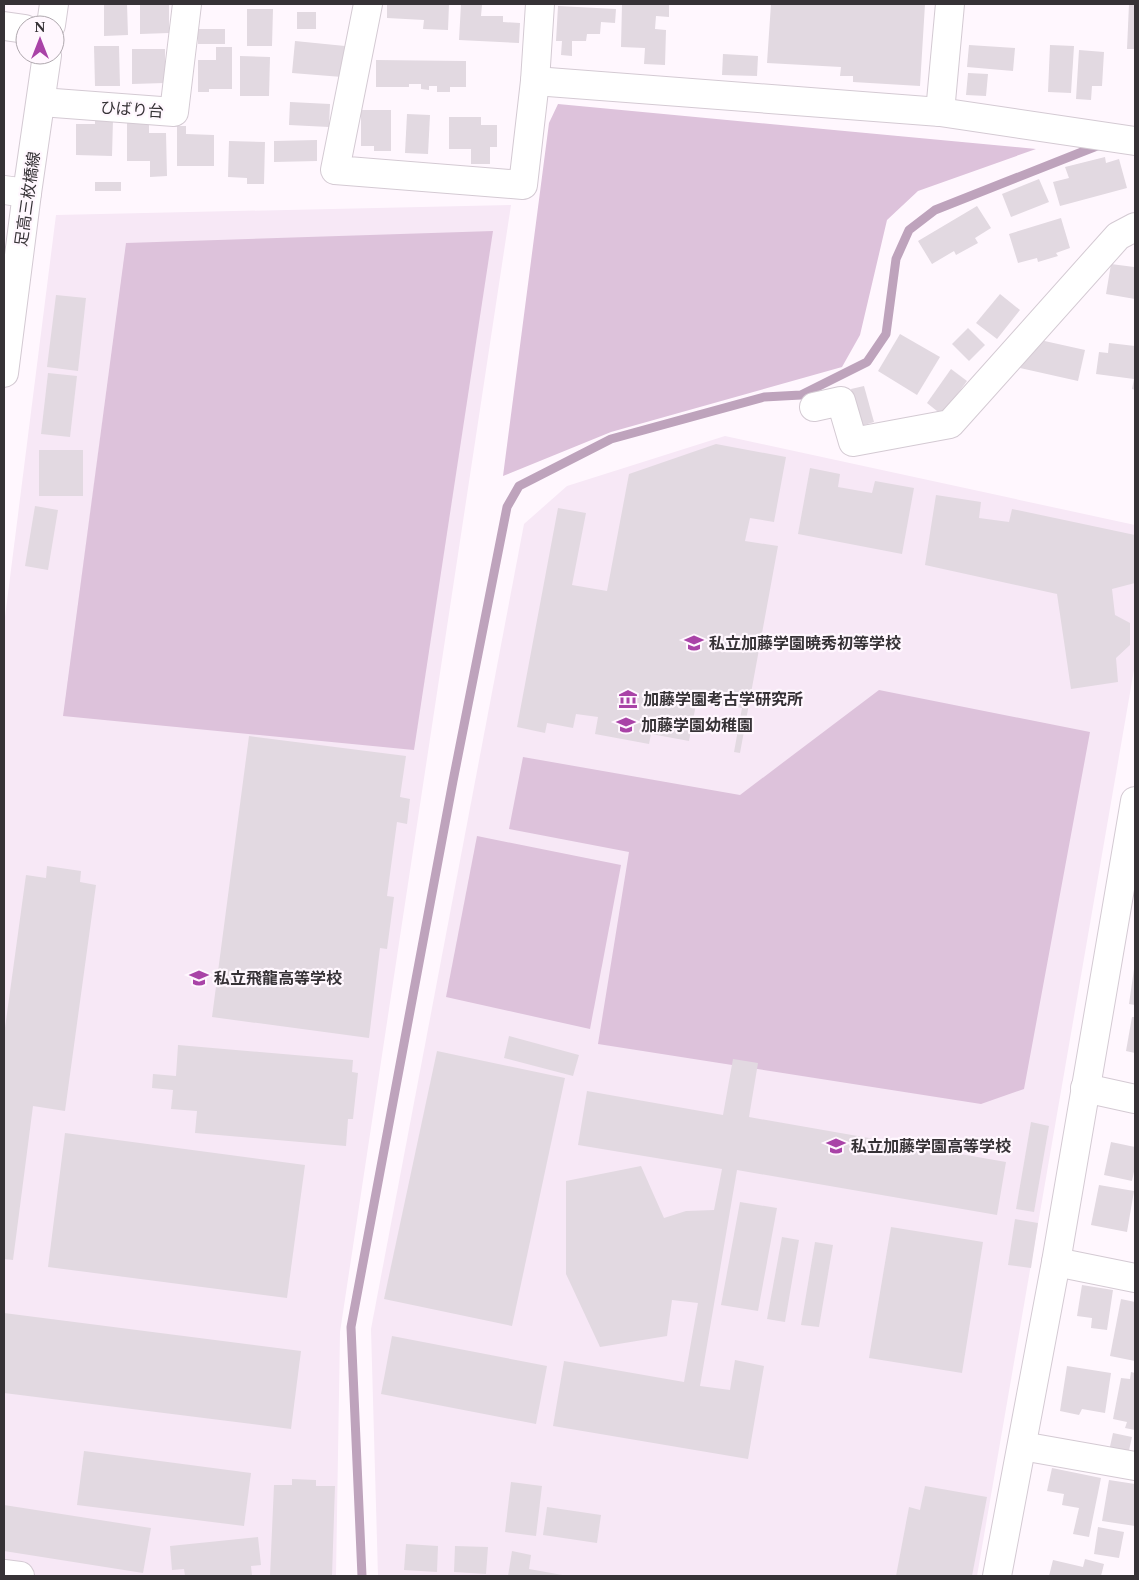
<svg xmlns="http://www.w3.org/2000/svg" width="1139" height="1580" font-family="Spectral,'Noto Sans JP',serif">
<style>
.built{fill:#f7e8f6}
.green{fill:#ddc2db}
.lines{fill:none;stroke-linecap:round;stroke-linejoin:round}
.stream{stroke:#bea3bc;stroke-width:9}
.building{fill:#e2d9e1}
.minor-casing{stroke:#d4cad3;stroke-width:30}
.major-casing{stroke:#d4cad3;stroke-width:30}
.minor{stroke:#fff;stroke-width:28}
.major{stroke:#fff;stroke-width:28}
.labels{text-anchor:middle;stroke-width:4.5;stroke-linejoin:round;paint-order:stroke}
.street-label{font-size:16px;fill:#363236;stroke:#fff7fe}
.poi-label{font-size:16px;font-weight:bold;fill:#363236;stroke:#fff7fe;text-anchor:start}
</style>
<rect width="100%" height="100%" fill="#fff7fe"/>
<g class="built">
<path d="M511,205L340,1332L336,1576H17L4,1574V625L56,215Z"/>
<path d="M725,436L1135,525V664L977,1576H378L371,1329L524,524L567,486Z"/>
</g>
<g class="green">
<path d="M558,104L1036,149L918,191L887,220L860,335L842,367L611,432L503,476L549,123Z"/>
<path d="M493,231L414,750L63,716L126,243Z"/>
<path d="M879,690L1090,732L1024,1089L981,1104L598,1044L629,852L509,829L523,757L740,795Z"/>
<path d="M477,836L621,865L590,1029L446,997Z"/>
</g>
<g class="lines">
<path class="stream" d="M362,1576L351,1327L453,781L507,507L519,486L611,439L764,397L801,395L867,362L886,334L896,259L909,230L935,210L1102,144"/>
</g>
<g class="building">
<path d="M104,4H127L128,35L104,36Z"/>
<path d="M140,4H169V33L140,34Z"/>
<path d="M387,4H449L448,30L423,29L424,20L387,18Z"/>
<path d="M461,4L482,5L481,16H503V22L520,23L519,43L459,40Z"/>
<path d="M622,4H669V17L656,16L655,29L666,30L665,65L644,64L645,48L621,47Z"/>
<path d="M771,4H925L920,86L853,82V76H840L841,67L767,63Z"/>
<path d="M1129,4H1135V49H1127Z"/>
<path d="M558,6L616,9L615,23L601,22L600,34H587L586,41H572V56L561,55L562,41H556Z"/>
<path d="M247,9H273L272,46H247Z"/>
<rect x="297" y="12" width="19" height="17"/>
<rect x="198" y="29" width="27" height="15"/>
<path d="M295,41L345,46L342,77L292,73Z"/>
<path d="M969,45L1015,48L1013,71L967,67Z"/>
<path d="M1050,45L1074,46L1071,93L1048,92Z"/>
<path d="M94,46H119L120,86H95Z"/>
<path d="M216,47H232V89H209V92H198V60H216Z"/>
<path d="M132,49H165V83L132,84Z"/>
<path d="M1079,50L1104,52L1102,86H1092L1091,100L1076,99Z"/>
<path d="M723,54L758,56L757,76L722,75Z"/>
<path d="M240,56L270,57L269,96H240Z"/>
<path d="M376,60L466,61V87H450V92H437V86H429V90L421,89V84H409V87H376Z"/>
<path d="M968,73L988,74L986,96L966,95Z"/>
<path d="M290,102L330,104L329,127L289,125Z"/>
<path d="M361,110H391V151H374V146H361Z"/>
<path d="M407,114L430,115L428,154L405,153Z"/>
<path d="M449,117H481V125H497V147H490V164H471V149H449Z"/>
<path d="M95,119H113L112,156L76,155V124H95Z"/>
<path d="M127,122H149V133H166L167,176L150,177V161H127Z"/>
<path d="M177,126H186V134L214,135V166H177Z"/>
<path d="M317,140V161L274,162V141Z"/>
<path d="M229,141L265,142L264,184H247V178L228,177Z"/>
<path d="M1105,157L1106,163L1119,159L1127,188L1060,206L1053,182L1069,178L1065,167Z"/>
<path d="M1039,179L1049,202L1011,217L1002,194Z"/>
<rect x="95" y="182" width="26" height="9"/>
<path d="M977,206L991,228L975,238L978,243L956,255L954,251L932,264L918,241Z"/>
<path d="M1061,218L1070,248L1056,253L1058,256L1038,262L1037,258L1018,263L1009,234Z"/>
<path d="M1134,263L1135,299L1106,294L1111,264L1134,267Z"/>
<path d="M1000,294L1020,310L997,339L976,323Z"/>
<path d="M56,295L86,298L78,371L47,367Z"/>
<path d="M968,328L985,345L969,361L952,344Z"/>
<path d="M900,334L940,357L917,395L878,371Z"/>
<path d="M1040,340L1085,350L1078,381L1020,368Z"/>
<path d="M1109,343L1135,346V390L1132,389L1134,379L1096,374L1099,352L1108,353Z"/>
<path d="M951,369L967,381L942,415L927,403Z"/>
<path d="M48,373L77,376L70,437L41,434Z"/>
<path d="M864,386L874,422L861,426L851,389Z"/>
<path d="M716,444L786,457L774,522L750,518L745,541L778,546L740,753L734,752L742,708L697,699L689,741L651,734L649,744L595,734L598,717L576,714L573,728L547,723L545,733L517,727L558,508L586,513L572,585L607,591L629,474Z"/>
<rect x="39" y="450" width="44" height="46"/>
<path d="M810,468L840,474L838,487L872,493L875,481L914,488L902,554L798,534Z"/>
<path d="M936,495L981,502L979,518L1009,522L1012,509L1135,535V583L1112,589L1115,615L1130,623V645L1116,658L1118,682L1071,689L1057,594L925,565Z"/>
<path d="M35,506L58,510L48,570L25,566Z"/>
<path d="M249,736L406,756L400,797L410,799L407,824L397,822L387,896L394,897L387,949L380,948L369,1038L212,1017Z"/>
<path d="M47,866L81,871L80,882L96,885L65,1111L33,1106L13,1260L4,1259V1028H5L26,875L46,878Z"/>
<path d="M1134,969H1135V1005L1129,1004Z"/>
<path d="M1132,1017H1135V1053L1126,1051Z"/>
<path d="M509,1036L579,1055L573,1076L504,1058Z"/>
<path d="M178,1045L353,1060L352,1072L358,1073L353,1119H348L346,1146L195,1133L197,1111L171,1109L173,1090L152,1088L153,1074L176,1076Z"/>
<path d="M437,1051L565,1078L512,1326L384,1299Z"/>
<path d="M733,1059L758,1063L749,1117L1006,1162L997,1215L737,1170L700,1386L730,1390L735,1360L764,1366L748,1459L553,1426L564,1361L684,1382L698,1303L672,1300L667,1336L600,1347L566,1274V1181L641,1166L664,1218L686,1211L714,1210L722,1169L578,1145L587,1091L723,1115Z"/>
<path d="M1031,1122L1049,1126L1034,1212L1016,1209Z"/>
<path d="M65,1133L305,1165L287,1298L48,1267Z"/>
<path d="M1111,1142L1135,1147V1167L1132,1181L1104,1175Z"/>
<path d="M1099,1185L1134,1191L1127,1232L1091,1225Z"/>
<path d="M740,1202L777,1208L758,1311L721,1305Z"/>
<path d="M1015,1219L1038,1223L1031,1268L1008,1265Z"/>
<path d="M891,1227L983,1242L962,1373L869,1358Z"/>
<path d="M782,1237L799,1240L785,1322L767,1319Z"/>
<path d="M815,1242L833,1245L819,1327L801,1325Z"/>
<path d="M1082,1285L1113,1290L1107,1330L1091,1328L1092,1318L1077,1316Z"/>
<path d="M1121,1299L1135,1302V1361L1110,1356Z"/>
<path d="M4,1313L301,1351L291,1429L4,1393Z"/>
<path d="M392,1336L547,1366L536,1424L381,1394Z"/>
<path d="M1067,1366L1111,1373L1105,1413L1082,1409L1079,1415L1060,1411Z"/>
<path d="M1131,1372L1135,1373V1430L1125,1428L1127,1422L1113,1419L1121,1378L1130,1379Z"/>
<path d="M1113,1433L1132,1437L1128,1455L1109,1451Z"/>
<path d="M84,1451L251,1473L244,1526L77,1505Z"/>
<path d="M1052,1468L1101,1478L1089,1537L1073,1534L1079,1508L1062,1505L1064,1494L1047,1491Z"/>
<path d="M292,1479L316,1480V1486H335L332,1576H270L274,1485H292Z"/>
<path d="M1109,1480L1135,1484L1134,1503L1135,1504V1526L1102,1521Z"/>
<path d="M511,1482L542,1486L536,1536L505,1532Z"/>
<path d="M925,1486L987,1497L972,1576H896L909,1507L920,1510Z"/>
<path d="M4,1505L151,1528L143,1573L4,1551Z"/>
<path d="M547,1507L601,1515L597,1543L543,1535Z"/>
<path d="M1098,1527L1124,1532L1119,1558L1094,1554Z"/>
<path d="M258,1537L261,1565L251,1566L252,1576H185L184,1569L172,1570L170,1546Z"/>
<path d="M406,1544L438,1546L437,1572L404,1570Z"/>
<path d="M455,1546L488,1547L486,1574L454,1572Z"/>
<path d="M512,1551L531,1555L529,1569L568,1576H508Z"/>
<path d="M1085,1559L1104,1564L1101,1576H1049L1053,1560L1083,1567Z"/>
</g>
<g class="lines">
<g class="minor-casing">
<g id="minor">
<path d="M368,4L335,170L523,185L535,81L540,4"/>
<path d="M4,26L25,29"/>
<path d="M535,81L940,112L1135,141"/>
<path d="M41,102L174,112L187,4"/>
<path d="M940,112L950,4"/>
<path d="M4,190L27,193"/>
<path d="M814,407L841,401L853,442L950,424L1118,236L1135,227"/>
<path d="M1085,1088L1135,1099"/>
<path d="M1056,1262L1135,1278"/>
<path d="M1022,1446L1135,1466"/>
<path d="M4,1574L20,1576"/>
<path d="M997,1576L1056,1262L1135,801"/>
</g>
</g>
<g class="major-casing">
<g id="major">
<path d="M51,25L54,4"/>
<path d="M4,373L27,193L47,55"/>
</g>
</g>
<use href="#minor" class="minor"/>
<use href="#major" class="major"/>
</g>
<defs>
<g id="school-bare" transform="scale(1.5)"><path d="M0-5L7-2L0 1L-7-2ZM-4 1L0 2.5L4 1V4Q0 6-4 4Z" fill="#a943a7" stroke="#fff7fe" stroke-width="2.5" paint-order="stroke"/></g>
<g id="museum-bare" transform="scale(1.5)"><path d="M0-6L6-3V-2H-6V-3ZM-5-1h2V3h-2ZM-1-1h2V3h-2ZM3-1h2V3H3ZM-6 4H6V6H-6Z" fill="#a943a7" stroke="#fff7fe" stroke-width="2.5" paint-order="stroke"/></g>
</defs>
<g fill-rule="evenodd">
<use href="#school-bare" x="694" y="643"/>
<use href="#museum-bare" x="628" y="699"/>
<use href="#school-bare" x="626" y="725"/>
<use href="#school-bare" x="199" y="978"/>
<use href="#school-bare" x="836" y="1146"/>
</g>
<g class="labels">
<g class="street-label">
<text transform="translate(132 109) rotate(4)" y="6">ひばり台</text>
<text transform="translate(27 199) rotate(-82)" y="6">足高三枚橋線</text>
</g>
<g class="poi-label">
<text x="709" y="649">私立加藤学園暁秀初等学校</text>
<text x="643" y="705">加藤学園考古学研究所</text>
<text x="641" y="731">加藤学園幼稚園</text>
<text x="214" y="984">私立飛龍高等学校</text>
<text x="851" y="1152">私立加藤学園高等学校</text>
</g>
</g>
<rect width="1139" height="1580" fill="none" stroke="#363236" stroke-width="10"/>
<g transform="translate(40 40)"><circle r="24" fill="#fff7fe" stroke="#afa8ae"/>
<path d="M0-4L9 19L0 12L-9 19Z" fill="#a943a7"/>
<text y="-8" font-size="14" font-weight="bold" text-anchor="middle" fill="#363236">N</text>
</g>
</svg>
